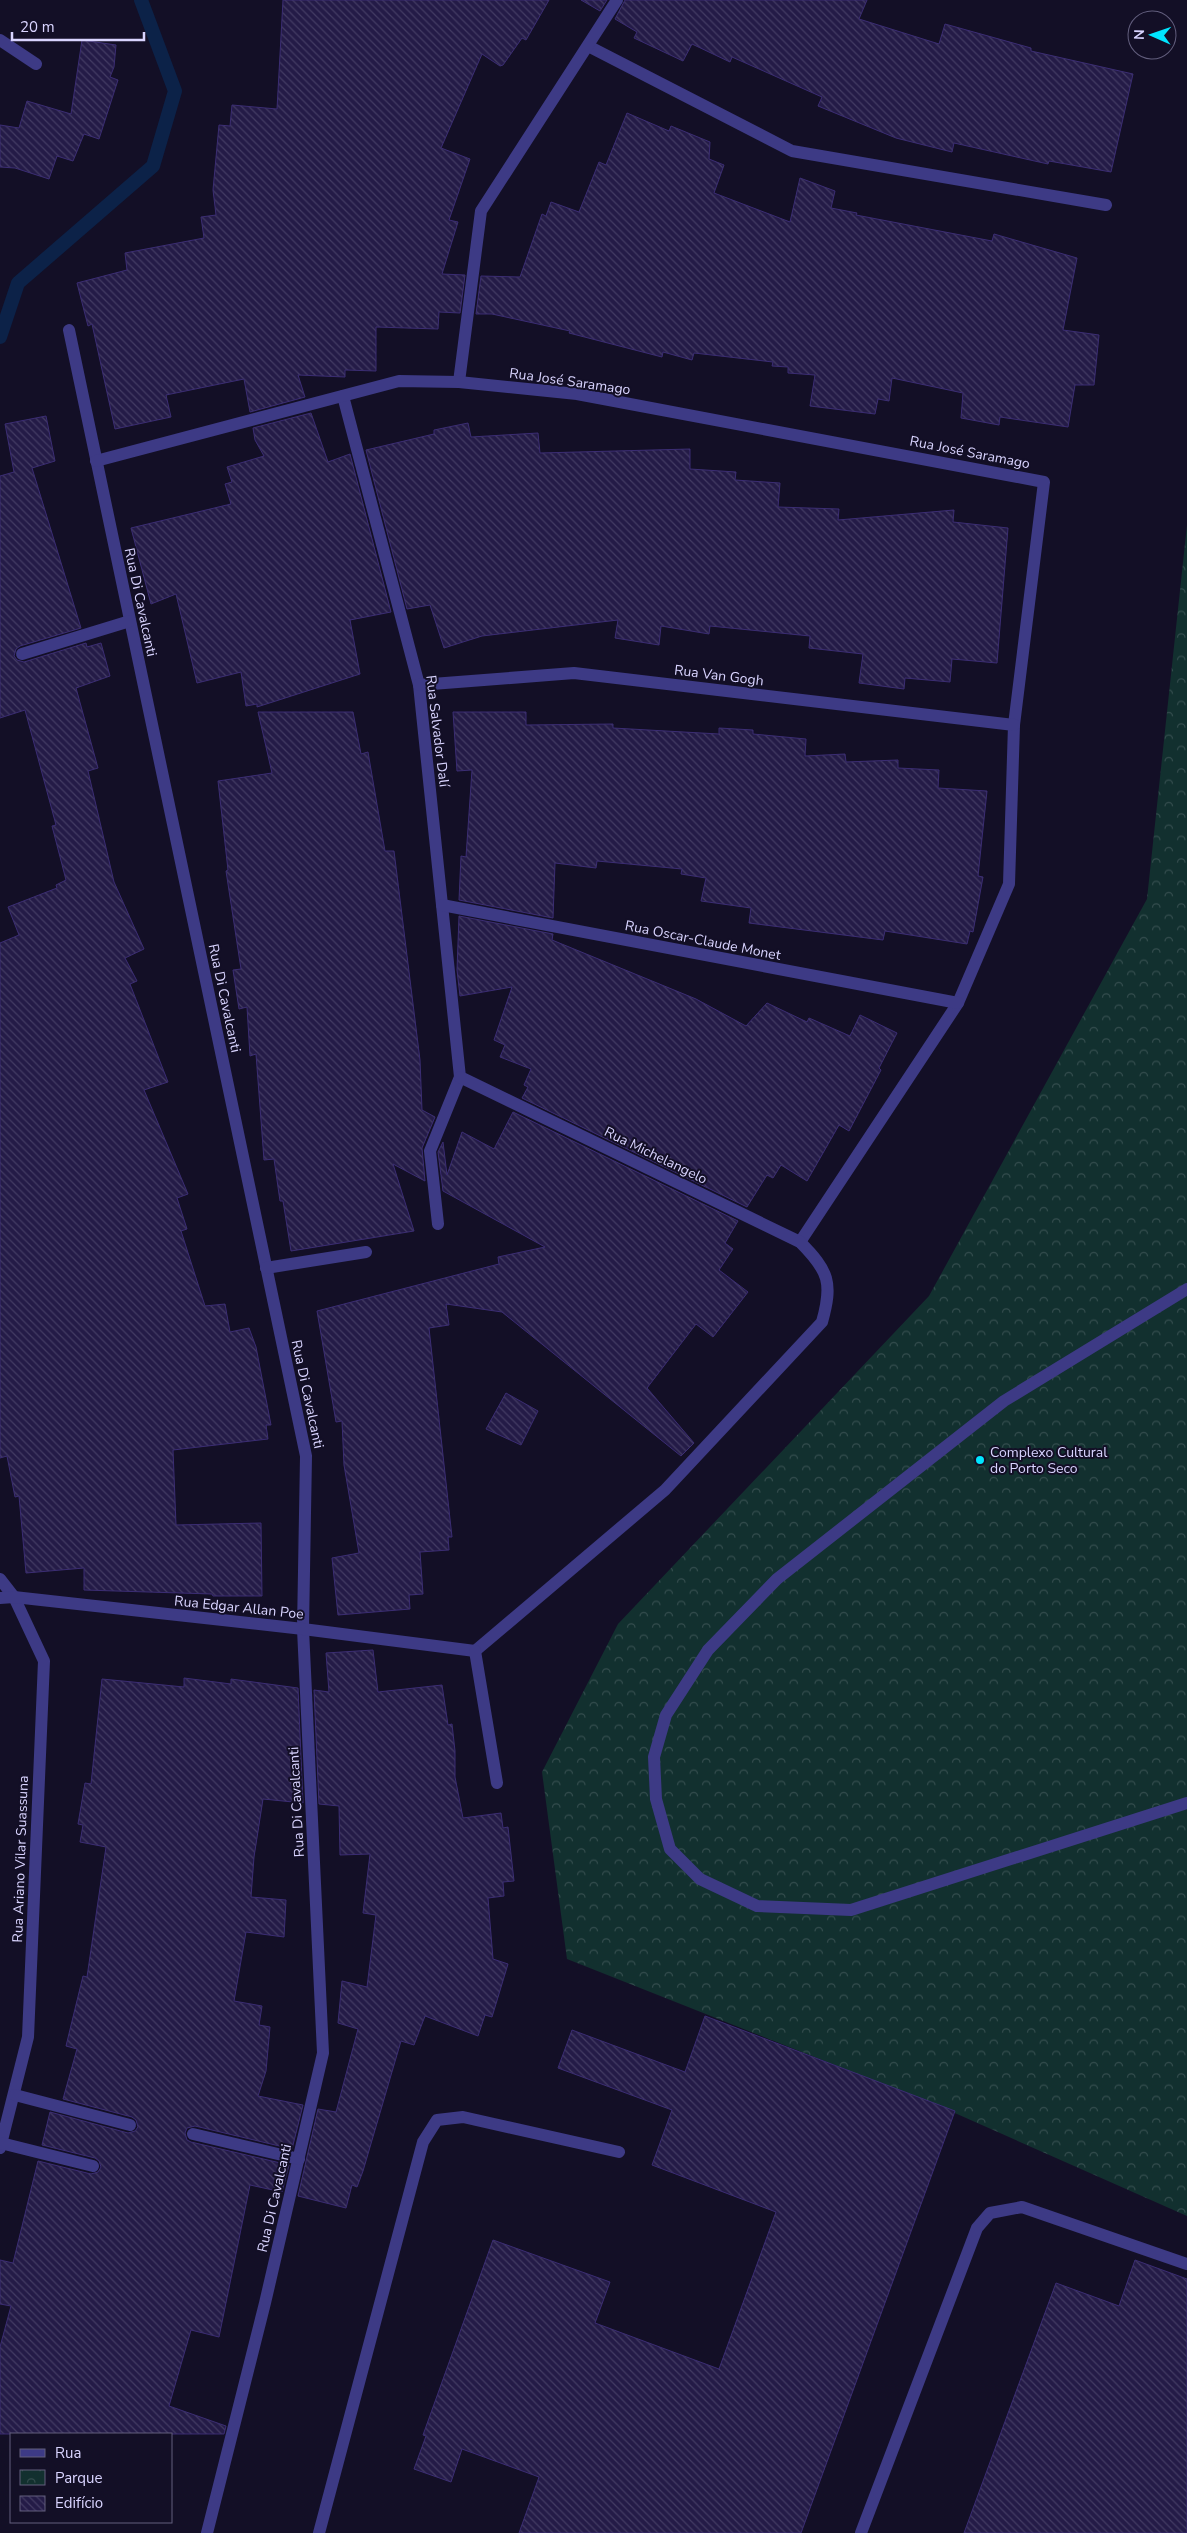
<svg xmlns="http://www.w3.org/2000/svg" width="1187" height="2533" font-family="'Nunito Sans',sans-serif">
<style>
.park{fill:url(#park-crowns)}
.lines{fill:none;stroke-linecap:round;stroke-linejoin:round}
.stream{stroke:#0c2248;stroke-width:14}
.building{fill:url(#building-back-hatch);stroke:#3b2d73}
.minor{stroke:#3d3a85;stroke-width:12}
.poi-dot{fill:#00e5ff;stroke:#130f26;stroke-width:2}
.labels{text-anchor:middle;stroke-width:4;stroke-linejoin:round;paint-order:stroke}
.street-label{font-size:14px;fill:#d9d4ff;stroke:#130f26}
.poi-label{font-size:14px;fill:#d9d4ff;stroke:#130f26;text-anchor:start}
</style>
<defs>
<pattern id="park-crowns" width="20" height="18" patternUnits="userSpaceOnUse" patternTransform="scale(1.25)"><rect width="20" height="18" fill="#12302f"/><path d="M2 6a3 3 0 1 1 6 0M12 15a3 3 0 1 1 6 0" fill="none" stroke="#344d4e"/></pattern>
<pattern id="building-back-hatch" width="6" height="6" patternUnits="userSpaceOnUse" patternTransform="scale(1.25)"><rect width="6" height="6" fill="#241b47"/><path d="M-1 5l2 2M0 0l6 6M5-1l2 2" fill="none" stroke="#433b63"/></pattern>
</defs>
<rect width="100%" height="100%" fill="#130f26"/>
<path class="park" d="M1187,525V2216L948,2110L567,1959L542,1772L618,1624L929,1296L1147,899Z"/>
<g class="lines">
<path class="stream" d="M0,337L18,283L153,166L175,91L141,0"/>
</g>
<g class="building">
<path d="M283,0H549L526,40L522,38L503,65L500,66L482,54L441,148L470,159L449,220L458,222L442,274L465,275L460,313L439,312L438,329L376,327V371L345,370V377L298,375L305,397L250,412L244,379L166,395L171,417L115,429L92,324L88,326L77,283L127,270L125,253L204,238L201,217L216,215L213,190L219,125L230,126L232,105L277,109Z"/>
<path d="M581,0H607L600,11Z"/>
<path d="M625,0H867L859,19L939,44L945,24L1031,48V51L1133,74L1111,172L1049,161L1048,164L954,143L952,152L896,138L818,106L822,97L732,57L730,62L692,44L683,61L634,38L637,32L615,19Z"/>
<path d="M82,40L116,45L114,67L110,77L118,80L99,139L84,134L73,161L57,156L49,179L15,168L0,167V125L19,128L27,101L71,114Z"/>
<path d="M627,113L669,131L671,126L710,142L709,159L724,165L714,193L790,222L800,178L835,191L831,208L857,213L856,215L992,241L994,234L1077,258L1063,330L1099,335L1094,385H1075L1068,427L1000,417L999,425L961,418L963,393L892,378L889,401L878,399L875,414L810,406L815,375L788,373V367L772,366L773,362L694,353L692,360L663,352L662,357L569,333L570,331L492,314H476L481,276L520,277L542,214L546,216L551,202L579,212L599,162L606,165Z"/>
<path d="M311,413L328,462L350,454L391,612L350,620L360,674L257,707V704L246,706L241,672L197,683L176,594L151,604L131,528L231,504L225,484L232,482L227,467L264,456L255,440L253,428Z"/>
<path d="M46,416L55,461L32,468L81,628L20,646L16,649L14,656L17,660L24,662L86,643L87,647L101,643L110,676L76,688L98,768L88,771L114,882L144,949L125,958L137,981L130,984L168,1082L144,1090L188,1194L177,1198L187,1229L181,1231L205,1306L225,1304L230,1332L249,1328L256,1347L271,1425H266L268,1439L173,1450L176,1525L261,1523L262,1596H213L212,1594L84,1590V1568L26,1573L19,1496L15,1497L7,1456L0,1458V943L19,935L8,907L57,888L56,885L66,880L52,826L56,825L25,710L0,718V476L14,472L5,424Z"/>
<path d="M468,423L471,437L538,433L540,453L690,449V469L736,472L735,480L780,483L778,507L839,509L838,520L954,510L953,522L1008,528L997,663L952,659L950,682L905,678L904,689L859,683L863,654L809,648L810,636L710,626L709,634L661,626L659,645L615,638L618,620L482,636L444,648L430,605L407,609L366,450L434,434V430Z"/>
<path d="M258,712H353L361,754L368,752L385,851H394L420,1060L422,1110L435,1117L422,1148L425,1181L393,1164L414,1231L291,1251L283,1201H280L274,1159L264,1160L256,1054L250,1056L247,1007L239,1009L233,970L241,969L226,871L228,870L218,781L272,773Z"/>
<path d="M453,712H526V725L613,724V728L719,734V728L753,730V734L806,739L805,756L845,754L846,762L898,760V768L939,770L938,788L987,791L978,876L983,877L973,932L970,931L967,944L885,931L883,940L749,923L751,908L701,901L706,878L681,874L682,869L597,861L596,868L555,863L553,918L459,900L461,856L466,857L472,770L457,771Z"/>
<path d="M459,916L553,934L552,940L696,999L746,1026L767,1003L807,1022L809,1018L850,1036L860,1015L897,1033L879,1068L881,1070L849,1131L839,1125L807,1181L781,1165L773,1178L767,1175L747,1207L522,1098L528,1087L524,1085L531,1069L500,1057L505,1045L494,1040L512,987L460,996L457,970Z"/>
<path d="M513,1112L738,1221L725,1243L733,1249L719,1270L748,1292L713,1337L696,1324L647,1388L694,1443L681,1456L502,1312L446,1304L449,1325L429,1328L452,1537H448L449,1550L420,1552L423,1594L409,1595L410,1609L338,1615L332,1558L359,1553L344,1465L342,1421L336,1422L317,1311L499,1264L498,1257L545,1247L443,1191L438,1152L443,1142L447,1175L462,1132L494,1149Z"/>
<path d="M506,1393L538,1411L521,1445L486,1429Z"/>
<path d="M373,1650L378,1692L442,1685L448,1725L452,1724L455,1751V1777L463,1818L501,1813L503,1828L508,1827L514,1881L503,1882L504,1896L488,1898L493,1959L508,1964L492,2017L485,2015L478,2036L425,2016L414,2045L401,2041L363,2171L357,2187L352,2185L346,2208L298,2196L318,2109L336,2112L358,2029L338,2023L342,1981L367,1987L376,1915L363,1913L370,1854L340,1855L339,1806L319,1804L314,1690L329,1692L326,1653Z"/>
<path d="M184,1678L231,1684V1679L298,1688L303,1803L263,1799L254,1857L251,1897L286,1900L284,1937L246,1932L234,2001L262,2006L259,2025L270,2027L266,2071L258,2096L303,2105L292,2149L195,2126L187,2128L185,2133L187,2140L191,2142L289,2165L282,2192L250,2185L219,2337L191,2330L169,2406L226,2426L224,2434H0V2347L11,2306L0,2304V2260L13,2263L38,2161L91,2174L98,2172L101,2167L99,2161L95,2158L42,2145L50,2112L128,2133L135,2131L138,2127L136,2120L132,2117L63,2099L77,2049L66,2046L83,1976L87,1977L106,1847L80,1842L83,1825L78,1824L85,1783L91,1784L102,1679L184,1687Z"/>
<path d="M705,2016L955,2111L801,2533H519L539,2477L462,2449L451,2482L414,2469L426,2436L423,2435L493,2240L610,2282L595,2323L719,2369L776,2212L652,2165L672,2110L558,2068L572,2030L685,2072Z"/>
<path d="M1135,2260L1187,2279V2533H964L1056,2283L1119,2306Z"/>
</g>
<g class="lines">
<g class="minor">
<path d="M0,40L36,64"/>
<path d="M588,46L792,151L1106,205"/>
<path d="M69,330L306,1456L303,1629L323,2053L265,2303L207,2533"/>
<path d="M459,382L481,211L617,0"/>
<path d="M343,396L419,685L460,1077L430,1151L438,1224"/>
<path d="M96,461L399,381L459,382L577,394L1044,482L1014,725L1009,884L958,1003L800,1242"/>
<path d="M22,654L130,621"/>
<path d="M419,685L574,673L1014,725"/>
<path d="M442,905L958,1003"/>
<path d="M460,1077L800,1242C829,1271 833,1283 822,1322L665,1490L475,1651"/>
<path d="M266,1268L366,1252"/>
<path d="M1187,1289L1004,1401L777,1579L708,1650L666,1715L654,1757L656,1799L670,1849L700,1879L757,1906L851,1910L1187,1803"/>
<path d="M0,1579L14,1597L44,1661L28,2037L0,2148"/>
<path d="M0,1598L14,1597L303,1629L475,1651"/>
<path d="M475,1651L497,1783"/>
<path d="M15,2095L130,2125"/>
<path d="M193,2134L299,2159"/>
<path d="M1,2143L93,2166"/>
<path d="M319,2533L423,2142L437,2120L463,2117L619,2152"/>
<path d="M861,2533L977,2228L990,2213L1022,2207L1187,2264"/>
</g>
</g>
<circle class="poi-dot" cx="980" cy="1460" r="5"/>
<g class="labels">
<g class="street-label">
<text transform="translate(570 381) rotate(8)" y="5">Rua José Saramago</text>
<text transform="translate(970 452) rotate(11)" y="5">Rua José Saramago</text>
<text transform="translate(141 602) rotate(78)" y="5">Rua Di Cavalcanti</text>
<text transform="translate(719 675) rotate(7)" y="5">Rua Van Gogh</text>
<text transform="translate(438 731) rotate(83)" y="5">Rua Salvador Dalí</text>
<text transform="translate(703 940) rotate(11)" y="5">Rua Oscar-Claude Monet</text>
<text transform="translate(225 998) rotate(78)" y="5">Rua Di Cavalcanti</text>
<text transform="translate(656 1155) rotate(26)" y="5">Rua Michelangelo</text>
<text transform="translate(308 1394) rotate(78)" y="5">Rua Di Cavalcanti</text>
<text transform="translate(239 1607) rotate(6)" y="5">Rua Edgar Allan Poe</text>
<text transform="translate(296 1802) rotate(-93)" y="5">Rua Di Cavalcanti</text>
<text transform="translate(20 1859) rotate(-88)" y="5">Rua Ariano Vilar Suassuna</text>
<text transform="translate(274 2198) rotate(-77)" y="5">Rua Di Cavalcanti</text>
</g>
<g class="poi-label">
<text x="990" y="1457">Complexo Cultural<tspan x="990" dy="16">do Porto Seco</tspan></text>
</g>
</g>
<rect x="10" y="2433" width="162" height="90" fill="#130f26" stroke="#625e7d"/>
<rect x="20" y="2449" width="25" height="8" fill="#3d3a85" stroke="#625e7d"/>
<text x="55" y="2458" font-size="15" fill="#d9d4ff">Rua</text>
<rect x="20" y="2470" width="25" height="15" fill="url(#park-crowns)" stroke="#625e7d"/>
<text x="55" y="2483" font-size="15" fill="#d9d4ff">Parque</text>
<rect x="20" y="2496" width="25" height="15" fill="url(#building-back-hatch)" stroke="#625e7d"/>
<text x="55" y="2508" font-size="15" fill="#d9d4ff">Edifício</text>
<g transform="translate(1152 35) rotate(272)"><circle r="24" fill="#130f26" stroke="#625e7d"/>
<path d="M0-4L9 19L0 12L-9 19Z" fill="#00e5ff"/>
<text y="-8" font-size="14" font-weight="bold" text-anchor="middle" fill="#d9d4ff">N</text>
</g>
<path d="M12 32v8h132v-8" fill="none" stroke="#d9d4ff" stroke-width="2.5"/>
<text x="20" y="32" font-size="15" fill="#d9d4ff" stroke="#130f26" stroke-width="4" paint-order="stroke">20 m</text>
</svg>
